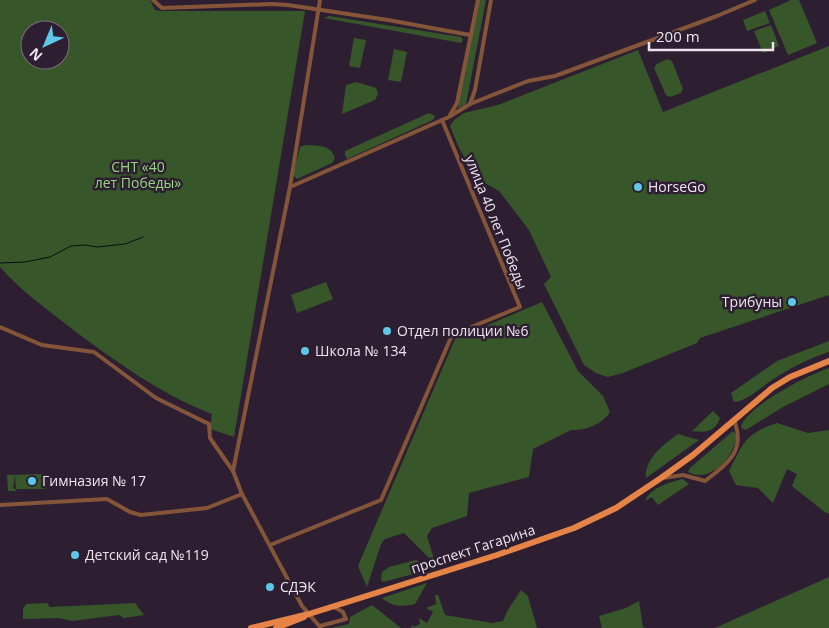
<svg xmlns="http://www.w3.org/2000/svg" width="829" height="628" font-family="'Open Sans',sans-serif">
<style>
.green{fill:#37572b;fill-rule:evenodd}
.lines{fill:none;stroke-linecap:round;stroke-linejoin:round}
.stream{stroke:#020e12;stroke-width:1}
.minor{stroke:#85553a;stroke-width:4}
.primary{stroke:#e68347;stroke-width:6}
.poi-dot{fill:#5dc7e8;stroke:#2d1f31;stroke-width:2}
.labels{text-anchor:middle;stroke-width:5;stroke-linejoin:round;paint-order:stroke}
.park-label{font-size:14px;fill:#95d67d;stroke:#2d1f31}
.poi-label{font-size:14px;fill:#ede4f0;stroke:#2d1f31;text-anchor:start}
.street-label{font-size:14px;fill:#ede4f0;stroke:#2d1f31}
</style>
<rect width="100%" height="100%" fill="#2d1f31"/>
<g class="green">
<path d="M0,0H150L155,10L161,11H305L234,437L210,429L212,414C160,394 117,362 72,329C47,309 21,291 0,267ZM30,30H60V60H30Z"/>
<path d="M476,0H486L466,104L458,108Z"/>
<path d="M791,0H799L817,43L788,55L769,10Z"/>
<path d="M765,11L770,23L747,31L743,20Z"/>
<path d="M329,16L461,37L463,40L461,43L324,18Z"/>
<path d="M771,25L779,46L763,53L754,31Z"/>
<path d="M354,38L366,40L360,68L349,66Z"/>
<path d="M829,46V295L700,338L697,343L623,373L608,377L596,373L584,365L544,284L551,277L529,230L499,191L485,183L470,166L459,148L450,126L454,120L464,113L498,105L638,50L663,112Z"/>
<path d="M394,49L407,52L401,82L388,80Z"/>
<path d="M667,59L672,61L683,89L681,93L670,97L666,95L654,68L657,64Z"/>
<path d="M356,82L376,88L378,94L375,100L342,114L346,85Z"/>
<path d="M429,113L435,116L433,120L347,159L345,155V151Z"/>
<path d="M305,145C317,146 331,144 335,158L332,163L297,179L293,175L300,147Z"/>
<path d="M326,282L333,299L297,313L291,295Z"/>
<path d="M542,302L578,371L603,396L610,412C603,424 585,431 571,430L533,449L529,477L469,493L467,516L432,528L427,536L434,559L432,561L404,533L385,539L381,544L367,587L358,566L455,339Z"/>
<path d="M829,341V352C810,358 792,367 775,378C763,385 748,401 734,402L731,393L777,361Z"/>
<path d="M829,368V384L783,407L746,430L741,428C743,408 810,374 829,368Z"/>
<path d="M713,411L720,418C715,432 705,433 692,431Z"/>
<path d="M777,423L808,433L829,430V513H826L792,486L797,474L787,469L773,503L758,488L736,485L729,471C744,442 745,434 777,423Z"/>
<path d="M733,431L736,435C736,456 710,484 688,472L690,468Z"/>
<path d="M678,434L699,440L646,478C644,458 665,444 678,434Z"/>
<path d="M45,474L48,477L46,489H16L15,475L13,487L17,491H8L7,475Z"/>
<path d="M683,479L689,484L658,505L652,497L645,501C650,488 670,482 683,479Z"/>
<path d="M416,560L424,564L425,571L383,582L381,580L382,572L389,567Z"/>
<path d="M829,577V628H715Z"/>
<path d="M427,583L415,604C403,607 392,607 382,598Z"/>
<path d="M521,590L528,596L537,628H411L412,625L414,627L420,624L419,618L427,623L433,612L426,608L436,604L435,595H438L445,615L492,623L503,621L508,610Z"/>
<path d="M639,601L643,627L645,628H602L599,616L626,608Z"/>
<path d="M47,603L50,607L135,603L144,615L124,618L119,615L72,621L59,618L23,619V608L27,604Z"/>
<path d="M372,605L401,628H330L349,624L350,617Z"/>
</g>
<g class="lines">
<path class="stream" d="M0,263L25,262L50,257L71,246L85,245L97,247L125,244L143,237"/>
<g class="minor">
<path d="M153,0L162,8L272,4L288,5L388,20L470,35"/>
<path d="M320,0L290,187L233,471L242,494L294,591L302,606L321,628"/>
<path d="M470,104L475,90L491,0"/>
<path d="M450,115L457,103L478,0"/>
<path d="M290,187L449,117L470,104L528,81L555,76L717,16L755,0"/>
<path d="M0,327L42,345L94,352L156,398L209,424L210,438L233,471"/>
<path d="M663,478L683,475L705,481C728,463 746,451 734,420"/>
<path d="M0,505L107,499L130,512L141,515L207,508L242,494"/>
<path d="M270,545L381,500L452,335L520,307L442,120"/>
<path d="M320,626L346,619L343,612L334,607"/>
</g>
<g class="primary">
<path d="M251,628L309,614L497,555L574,528L616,508L661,478L693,455L772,388L790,377L829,361"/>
<path d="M276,628L304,617"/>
</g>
</g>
<g class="poi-dot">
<circle cx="638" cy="187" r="5"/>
<circle cx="792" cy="302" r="5"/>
<circle cx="387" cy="331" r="5"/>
<circle cx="305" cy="351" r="5"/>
<circle cx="32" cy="481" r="5"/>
<circle cx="75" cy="555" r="5"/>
<circle cx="270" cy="587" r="5"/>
</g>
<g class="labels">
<g class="park-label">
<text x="138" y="172">СНТ «40<tspan x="138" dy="16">лет Победы»</tspan></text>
</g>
<g class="poi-label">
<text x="648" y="192">HorseGo</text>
<text x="782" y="307" text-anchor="end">Трибуны</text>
<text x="397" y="336">Отдел полиции №6</text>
<text x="315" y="356">Школа № 134</text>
<text x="42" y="486">Гимназия № 17</text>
<text x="85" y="560">Детский сад №119</text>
<text x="280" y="592">СДЭК</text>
</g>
<g class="street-label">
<text transform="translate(496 222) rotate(68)" y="5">улица 40 лет Победы</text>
<text transform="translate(473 549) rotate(-18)" y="5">проспект Гагарина</text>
</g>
</g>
<g transform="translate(45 45) rotate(224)"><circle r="24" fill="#2d1f31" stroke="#7a6e7d"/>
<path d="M0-4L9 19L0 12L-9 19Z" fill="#5dc7e8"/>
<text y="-8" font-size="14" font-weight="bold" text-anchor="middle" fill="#ede4f0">N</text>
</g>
<path d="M649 42v8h124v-8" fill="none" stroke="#ede4f0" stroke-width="2.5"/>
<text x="656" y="42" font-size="15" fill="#ede4f0" stroke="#2d1f31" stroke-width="4" paint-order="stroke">200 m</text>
</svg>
